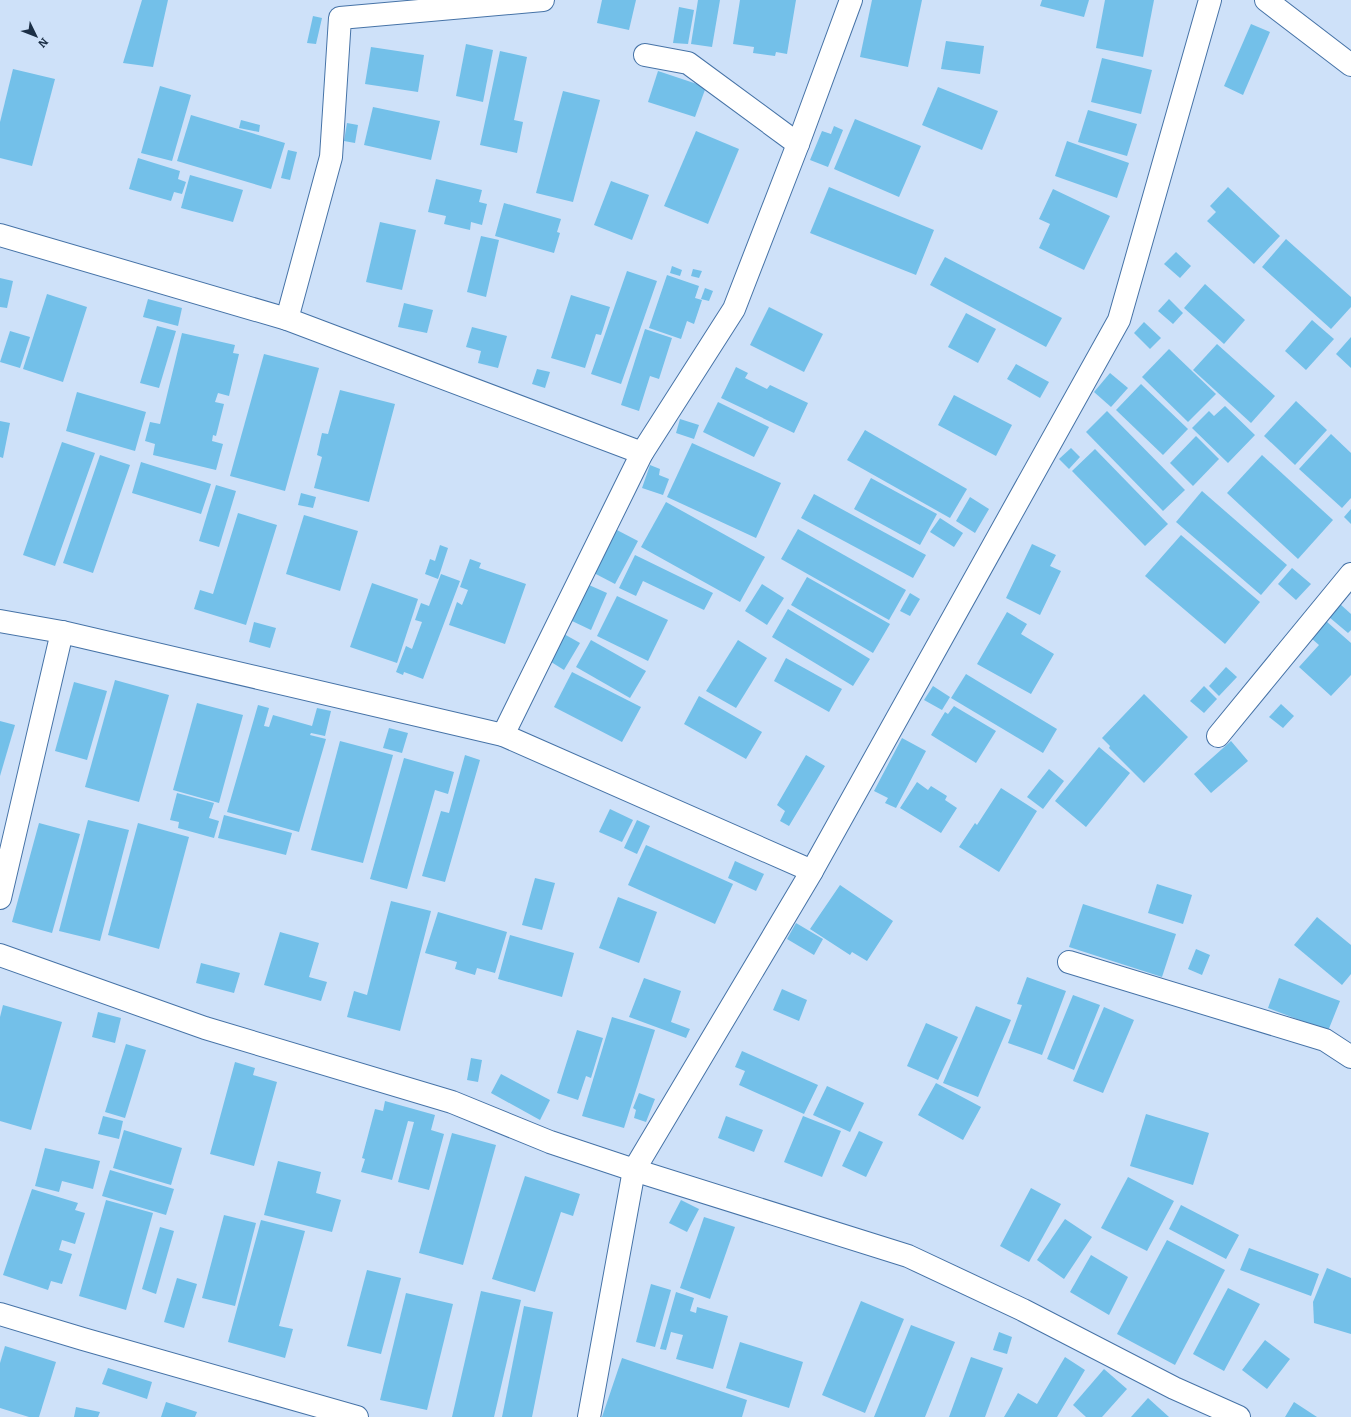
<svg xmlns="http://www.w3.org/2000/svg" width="1351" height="1417" font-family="Bitter,serif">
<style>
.building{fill:#73c0e9}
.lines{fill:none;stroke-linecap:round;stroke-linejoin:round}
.minor-casing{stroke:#4673a7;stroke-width:24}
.minor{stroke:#fff;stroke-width:22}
</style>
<rect width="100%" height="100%" fill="#cee1f9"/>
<g class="building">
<path d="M142,0H168L153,67L123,63Z"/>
<path d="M602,0H636L629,30L597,23Z"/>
<path d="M698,0H720L712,47L691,44Z"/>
<path d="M740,0H796L787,54L776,52L775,56L753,53L754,47L733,44Z"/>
<path d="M872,0H922L908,67L860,57Z"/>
<path d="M1042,0H1089L1084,17L1040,6Z"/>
<path d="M1105,0H1154L1143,57L1096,48Z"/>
<path d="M679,7L694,10L688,44L673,43Z"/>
<path d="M313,16L322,18L316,44L307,43Z"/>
<path d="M1251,24L1270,32L1243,95L1224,86Z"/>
<path d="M946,41L984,46L980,74L941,69Z"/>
<path d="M466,44L493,50L483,102L456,96Z"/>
<path d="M371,47L424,55L418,92L365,84Z"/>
<path d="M500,51L527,57L514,120L523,122L517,153L480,145Z"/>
<path d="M1102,58L1152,70L1141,114L1091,102Z"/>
<path d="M13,69L55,79L32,166L0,158V122Z"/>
<path d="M658,71L706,87L695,117L648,102Z"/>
<path d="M160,86L191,95L172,161L141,153Z"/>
<path d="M938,87L998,111L982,150L922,125Z"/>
<path d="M563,91L600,100L573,202L536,193Z"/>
<path d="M373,107L440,121L431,160L364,145Z"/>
<path d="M1088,110L1137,124L1127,156L1078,142Z"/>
<path d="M191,115L285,143L271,189L177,161Z"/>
<path d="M855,119L921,146L899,197L834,169Z"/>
<path d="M241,120L260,125L259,132L239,128Z"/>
<path d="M347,123L358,125L355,143L344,141Z"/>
<path d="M834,126L843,130L828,167L810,160L822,131L831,134Z"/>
<path d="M696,131L739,149L708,224L664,206Z"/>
<path d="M1067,141L1129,163L1117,198L1055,176Z"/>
<path d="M288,150L297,152L290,180L281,178Z"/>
<path d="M138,158L180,171L178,179L186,182L182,194L174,192L171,201L129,189Z"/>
<path d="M190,175L243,190L233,222L181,208Z"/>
<path d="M436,179L482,190L479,202L487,204L482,225L471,222L470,230L444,224L446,216L428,212Z"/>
<path d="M611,181L649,195L632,240L594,225Z"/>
<path d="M829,187L934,230L916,275L810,233Z"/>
<path d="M1228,187L1280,236L1254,264L1207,221L1216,212L1210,206Z"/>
<path d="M1053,189L1110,216L1084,270L1039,248L1050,224L1039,219Z"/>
<path d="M504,203L561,219L557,232L560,233L554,253L495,236Z"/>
<path d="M380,222L416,230L402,290L366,282Z"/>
<path d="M481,236L499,240L486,297L467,292Z"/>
<path d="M1286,239L1351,297V307L1331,329L1262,267Z"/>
<path d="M1176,252L1191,266L1180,278L1164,264Z"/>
<path d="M945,257L1062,318L1046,347L930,285Z"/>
<path d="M672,266L682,270L680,276L670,273Z"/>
<path d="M693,269L702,271L699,278L691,276Z"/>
<path d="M627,271L657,281L621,384L591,374Z"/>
<path d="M667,275L699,286L695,298L702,300L694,324L687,321L681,339L649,328Z"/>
<path d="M0,278L13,281L7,308L0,307Z"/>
<path d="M1205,284L1245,320L1224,344L1184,308Z"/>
<path d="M705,288L713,291L709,301L701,299Z"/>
<path d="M47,294L87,307L63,382L23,369Z"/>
<path d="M571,295L610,307L601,335L596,334L585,368L551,358Z"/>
<path d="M148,299L182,308L178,326L143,317Z"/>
<path d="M1169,299L1183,313L1173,324L1158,311Z"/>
<path d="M404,303L433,310L427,333L398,327Z"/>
<path d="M769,307L823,334L804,372L750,345Z"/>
<path d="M966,313L996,329L978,363L948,347Z"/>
<path d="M1312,320L1334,339L1306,370L1285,351Z"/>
<path d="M1144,322L1161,338L1150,349L1134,333Z"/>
<path d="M157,326L176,331L159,388L140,383Z"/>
<path d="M472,327L507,336L498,368L478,363L481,351L466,347Z"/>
<path d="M645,329L672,338L659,379L650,376L639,411L621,405Z"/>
<path d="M10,331L30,337L20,368L0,362Z"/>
<path d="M182,333L235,345L233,353L239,354L229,396L218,393L215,402L224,404L216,436L213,435L212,441L223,444L216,470L153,455L155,444L145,441L150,422L160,424Z"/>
<path d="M1351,337V368L1336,354Z"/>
<path d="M1217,344L1275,396L1251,423L1193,370Z"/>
<path d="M1169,349L1216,394L1188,422L1142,377Z"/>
<path d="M264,354L319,368L285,491L230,476Z"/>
<path d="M1016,364L1049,382L1040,398L1007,379Z"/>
<path d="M736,367L748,373L745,378L767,389L770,385L808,403L794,433L721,398Z"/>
<path d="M537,369L550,372L545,388L532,384Z"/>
<path d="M1110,373L1128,388L1111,407L1094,392Z"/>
<path d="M1141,384L1188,429L1163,455L1116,410Z"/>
<path d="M340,390L395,404L369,502L314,488L322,457L317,455L322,433L328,434Z"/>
<path d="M77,392L146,412L135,451L66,431Z"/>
<path d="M954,395L1012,425L996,456L938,425Z"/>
<path d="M1296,401L1327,430L1295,465L1264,436Z"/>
<path d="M718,402L769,427L754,457L703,432Z"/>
<path d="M1225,406L1255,435L1228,463L1192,428L1209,411L1214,416Z"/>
<path d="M1107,411L1185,490L1163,511L1086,432Z"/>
<path d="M680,419L699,425L694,439L676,433Z"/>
<path d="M0,421L10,423L3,458L0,457Z"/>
<path d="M865,430L967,489L950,518L847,460Z"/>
<path d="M1331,434L1351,453V498L1342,508L1299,469Z"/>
<path d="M1196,436L1219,459L1193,486L1170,463Z"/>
<path d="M62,442L95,453L55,566L23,555Z"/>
<path d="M692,443L781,483L756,538L667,497Z"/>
<path d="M1071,448L1080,457L1069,469L1059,459Z"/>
<path d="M1095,449L1168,524L1145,546L1072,471Z"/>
<path d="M100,455L130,465L93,573L63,563Z"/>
<path d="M1262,455L1333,520L1298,559L1227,493Z"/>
<path d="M141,462L211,484L201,514L132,493Z"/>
<path d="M650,465L660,469L659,475L669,479L663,495L642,488Z"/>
<path d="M871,478L937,514L920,545L854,509Z"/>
<path d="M216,485L236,491L219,547L199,541Z"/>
<path d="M1202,491L1287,565L1261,595L1176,522Z"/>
<path d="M301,493L316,497L313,508L298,505Z"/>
<path d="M814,494L926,555L913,578L801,518Z"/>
<path d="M970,497L989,509L975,533L956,521Z"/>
<path d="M666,502L765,557L740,602L641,547Z"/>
<path d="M1351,509V524L1344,517Z"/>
<path d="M238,513L277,525L246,625L194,609L200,590L213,594Z"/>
<path d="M304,515L358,531L340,591L286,574Z"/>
<path d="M940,518L963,533L954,547L930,532Z"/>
<path d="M615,529L638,541L615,584L592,572Z"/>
<path d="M798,529L906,590L889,620L781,559Z"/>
<path d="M1181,535L1260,602L1225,644L1145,576Z"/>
<path d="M1032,544L1056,555L1050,566L1061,571L1040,615L1006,598Z"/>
<path d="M440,545L448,548L438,579L425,574L430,559L435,561Z"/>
<path d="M635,555L713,593L704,610L643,581L636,596L619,588Z"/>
<path d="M470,559L481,563L479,568L526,584L505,644L449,625L457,602L462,605L468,590L460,587Z"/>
<path d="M1292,568L1311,584L1296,600L1278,584Z"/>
<path d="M441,574L460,581L423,679L404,672L403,675L396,672L406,646L412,649L422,622L415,620L421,603L429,606Z"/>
<path d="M807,577L890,624L873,653L791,605Z"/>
<path d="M372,583L418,599L397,663L350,647Z"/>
<path d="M762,584L784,598L767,625L745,611Z"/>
<path d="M589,585L607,593L591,630L572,621Z"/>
<path d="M910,593L920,599L910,616L900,611Z"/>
<path d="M617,596L668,620L648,661L597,636Z"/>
<path d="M1340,604L1351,614V630L1348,633L1329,617Z"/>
<path d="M788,609L870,659L853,686L772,637Z"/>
<path d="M1007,612L1027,624L1021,634L1054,654L1031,694L977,664Z"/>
<path d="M1326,621L1351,643V675L1331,696L1299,667L1319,645L1311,638Z"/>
<path d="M254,622L276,628L270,648L249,642Z"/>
<path d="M564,634L580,643L564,670L548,660Z"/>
<path d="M591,640L646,671L630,698L576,667Z"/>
<path d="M738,640L767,658L736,708L706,691Z"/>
<path d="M786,658L842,689L829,712L774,681Z"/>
<path d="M1226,667L1237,677L1219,696L1209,686Z"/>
<path d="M572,672L641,707L622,742L554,707Z"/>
<path d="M966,674L1057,729L1043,753L951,698Z"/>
<path d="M115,680L169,695L139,802L85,787Z"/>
<path d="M74,682L107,691L87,760L55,751Z"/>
<path d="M933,686L950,697L942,710L924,700Z"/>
<path d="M1204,686L1217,699L1204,713L1190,701Z"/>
<path d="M1144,694L1188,737L1144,783L1109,748L1110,746L1102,738Z"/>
<path d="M699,696L762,732L746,759L684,724Z"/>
<path d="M197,703L243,715L219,803L173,790Z"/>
<path d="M1281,704L1294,716L1283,728L1269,717Z"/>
<path d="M258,705L269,708L264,726L269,727L273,715L312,726L317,708L331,711L325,736L311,733L310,735L326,739L299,832L227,812Z"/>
<path d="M954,706L996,731L976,763L931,735L945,712L948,714Z"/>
<path d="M0,721L15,725L0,776Z"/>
<path d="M389,728L408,733L402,753L383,748Z"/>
<path d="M902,738L926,751L896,808L885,803L888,798L874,791Z"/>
<path d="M340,741L393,755L363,863L311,850Z"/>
<path d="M1231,741L1248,761L1211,793L1194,774Z"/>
<path d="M1099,747L1130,773L1086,827L1055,801Z"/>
<path d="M465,755L480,760L445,882L422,876L441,811L449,813Z"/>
<path d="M806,755L825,766L789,826L780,821L785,811L777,805Z"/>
<path d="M404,758L454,772L448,794L435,790L407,889L370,879Z"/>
<path d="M1049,769L1064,781L1043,809L1027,797Z"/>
<path d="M917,782L928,790L931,786L947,796L945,800L957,808L941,833L900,808Z"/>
<path d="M1001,788L1037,811L999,872L959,847L975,823L977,825Z"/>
<path d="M177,793L214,803L209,818L219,821L214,838L178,828L179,822L170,820Z"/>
<path d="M610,809L633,820L622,842L599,832Z"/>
<path d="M224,815L292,833L286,855L218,838Z"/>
<path d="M88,820L129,830L100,941L59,931Z"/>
<path d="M637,820L650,826L637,854L624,848Z"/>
<path d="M39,823L80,834L52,933L12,922Z"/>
<path d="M138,823L189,837L159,949L108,935Z"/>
<path d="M646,845L733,884L715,924L628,885Z"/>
<path d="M735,861L764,874L756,891L728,878Z"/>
<path d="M535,878L555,883L542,930L522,925Z"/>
<path d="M1157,884L1192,895L1183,924L1148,913Z"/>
<path d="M840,885L893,921L867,961L852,952L850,955L810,929Z"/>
<path d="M618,897L657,912L639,963L599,948Z"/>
<path d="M391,901L431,911L400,1031L347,1017L354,991L367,995Z"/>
<path d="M1083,904L1176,934L1162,977L1069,947Z"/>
<path d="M438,912L507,932L495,973L477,968L475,975L455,969L457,962L425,953Z"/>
<path d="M1317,917L1351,945V974L1342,985L1294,945Z"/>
<path d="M796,923L823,939L814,955L787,939Z"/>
<path d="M280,932L319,943L309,977L327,982L321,1001L264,985Z"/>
<path d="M510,935L574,953L562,997L498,979Z"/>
<path d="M1196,949L1210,955L1202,975L1188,969Z"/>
<path d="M201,963L240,973L234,993L196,983Z"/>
<path d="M1027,977L1066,991L1042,1055L1008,1043L1022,1005L1017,1004Z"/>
<path d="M644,978L681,991L671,1022L690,1029L686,1038L629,1017Z"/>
<path d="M1279,978L1340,1001L1328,1031L1268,1008Z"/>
<path d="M782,989L807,1000L799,1021L773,1010Z"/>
<path d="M1073,995L1100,1005L1074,1070L1047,1059Z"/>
<path d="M3,1005L62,1022L31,1130L0,1121V1017Z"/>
<path d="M976,1006L1011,1020L978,1097L943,1083Z"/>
<path d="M1104,1007L1134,1020L1103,1093L1073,1081Z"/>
<path d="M98,1012L121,1018L115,1043L92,1037Z"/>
<path d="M612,1017L655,1030L624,1128L582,1116Z"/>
<path d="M926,1023L958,1037L938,1080L907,1066Z"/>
<path d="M577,1030L603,1038L591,1078L586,1076L578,1100L557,1093Z"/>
<path d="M126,1044L146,1050L125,1118L105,1112Z"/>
<path d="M742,1051L818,1085L804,1114L739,1085L745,1071L735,1067Z"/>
<path d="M471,1058L482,1060L478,1082L467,1080Z"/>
<path d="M235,1062L255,1068L253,1075L277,1082L254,1166L210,1154Z"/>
<path d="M501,1074L550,1100L540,1120L491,1093Z"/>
<path d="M936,1083L981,1107L963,1140L918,1115Z"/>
<path d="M827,1086L864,1103L850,1132L813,1115Z"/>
<path d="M639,1093L655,1099L646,1122L634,1118L636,1110L633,1108Z"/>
<path d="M385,1101L435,1115L431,1130L444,1134L429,1190L398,1182L414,1122L408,1121L392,1180L361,1172L365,1159L362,1158L375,1109L383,1111Z"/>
<path d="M1146,1114L1209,1133L1193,1185L1130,1166Z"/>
<path d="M103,1116L123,1121L119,1139L98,1134Z"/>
<path d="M726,1116L763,1130L754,1152L718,1138Z"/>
<path d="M803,1116L841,1131L822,1177L784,1162Z"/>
<path d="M124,1130L182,1148L171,1185L113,1168Z"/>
<path d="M859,1131L883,1142L866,1177L842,1166Z"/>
<path d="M452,1133L496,1145L463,1265L419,1253Z"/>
<path d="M45,1148L100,1161L93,1189L62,1181L59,1192L35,1186Z"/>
<path d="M278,1161L321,1172L316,1193L341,1200L332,1232L264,1215Z"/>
<path d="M110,1170L174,1189L166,1215L102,1196Z"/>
<path d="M525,1176L580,1194L573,1216L561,1212L535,1292L492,1279Z"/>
<path d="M1128,1177L1174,1201L1147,1251L1101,1228Z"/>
<path d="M1031,1188L1061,1204L1029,1262L1000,1246Z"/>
<path d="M32,1189L78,1203L75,1210L85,1213L75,1244L62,1240L59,1250L72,1254L62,1284L51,1281L48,1290L3,1275Z"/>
<path d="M106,1200L153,1213L126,1310L79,1296Z"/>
<path d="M681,1200L699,1209L687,1232L669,1223Z"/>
<path d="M1181,1205L1239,1235L1226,1259L1169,1229Z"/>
<path d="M224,1215L256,1223L235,1306L202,1298Z"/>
<path d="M704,1217L735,1227L710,1299L680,1288Z"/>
<path d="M1065,1219L1092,1237L1064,1279L1037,1260Z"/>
<path d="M261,1220L305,1231L279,1326L293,1329L285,1358L228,1342Z"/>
<path d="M160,1227L174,1231L156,1294L142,1289Z"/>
<path d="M1167,1240L1225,1270L1175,1365L1117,1334Z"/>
<path d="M1249,1248L1319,1274L1311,1296L1240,1270Z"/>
<path d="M1091,1255L1128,1277L1109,1315L1070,1292Z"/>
<path d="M1327,1268L1351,1278V1334L1314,1323L1313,1302Z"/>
<path d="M367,1270L401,1278L381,1354L347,1346Z"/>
<path d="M177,1278L197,1284L184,1328L164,1322Z"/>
<path d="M651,1284L671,1290L655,1347L636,1342Z"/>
<path d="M1228,1288L1260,1304L1224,1371L1193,1354Z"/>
<path d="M481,1291L521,1300L494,1417H452Z"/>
<path d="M676,1292L694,1298L690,1311L696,1313L697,1307L728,1316L713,1369L676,1359L683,1335L671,1332L666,1350L660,1349Z"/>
<path d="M406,1293L453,1304L427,1410L380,1400Z"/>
<path d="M861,1301L904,1319L865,1413L822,1395Z"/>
<path d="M524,1306L553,1312L532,1417H502Z"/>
<path d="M911,1325L955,1342L925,1417H874Z"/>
<path d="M999,1332L1012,1337L1007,1354L993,1350Z"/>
<path d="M1265,1340L1290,1359L1267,1389L1242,1370Z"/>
<path d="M740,1342L803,1362L789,1408L726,1388Z"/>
<path d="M5,1346L56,1362L39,1417H29L0,1408V1363Z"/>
<path d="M971,1357L1003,1368L985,1417H949Z"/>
<path d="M1065,1357L1085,1370L1057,1417H1004L1018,1393L1037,1404Z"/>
<path d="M622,1358L747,1400L742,1417H602Z"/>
<path d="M108,1368L152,1382L147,1399L102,1384Z"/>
<path d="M1104,1369L1127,1389L1102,1417H1086L1073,1405Z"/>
<path d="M1148,1398L1169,1417H1131Z"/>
<path d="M166,1402L197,1412L195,1417H161Z"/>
<path d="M1294,1402L1317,1417H1285Z"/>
<path d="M76,1407L100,1412L98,1417H74Z"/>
</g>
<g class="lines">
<g class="minor-casing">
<g id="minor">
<path d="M1266,0L1351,65"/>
<path d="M645,55L688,63L798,144"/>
<path d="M0,235L287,319L642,453"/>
<path d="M287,319L331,157L340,18L543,0"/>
<path d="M0,621L62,632L503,735L812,871"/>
<path d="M503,735L642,453L734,309L798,144L851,0"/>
<path d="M1218,736L1351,574"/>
<path d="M0,898L62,632"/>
<path d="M0,955L205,1028L452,1102L550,1142L634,1170L908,1256L1023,1310L1174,1388L1239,1417"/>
<path d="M1069,962L1325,1040L1351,1057"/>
<path d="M0,1314L83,1339L357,1417"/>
<path d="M589,1417L634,1170L812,871L1119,320L1210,0"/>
</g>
</g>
<use href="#minor" class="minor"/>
</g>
<g transform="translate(36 36) rotate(133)" stroke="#cee1f9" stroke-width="3" paint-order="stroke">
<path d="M0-3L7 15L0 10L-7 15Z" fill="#1c2f46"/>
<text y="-6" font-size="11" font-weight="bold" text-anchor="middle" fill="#1c2f46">N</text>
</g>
</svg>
